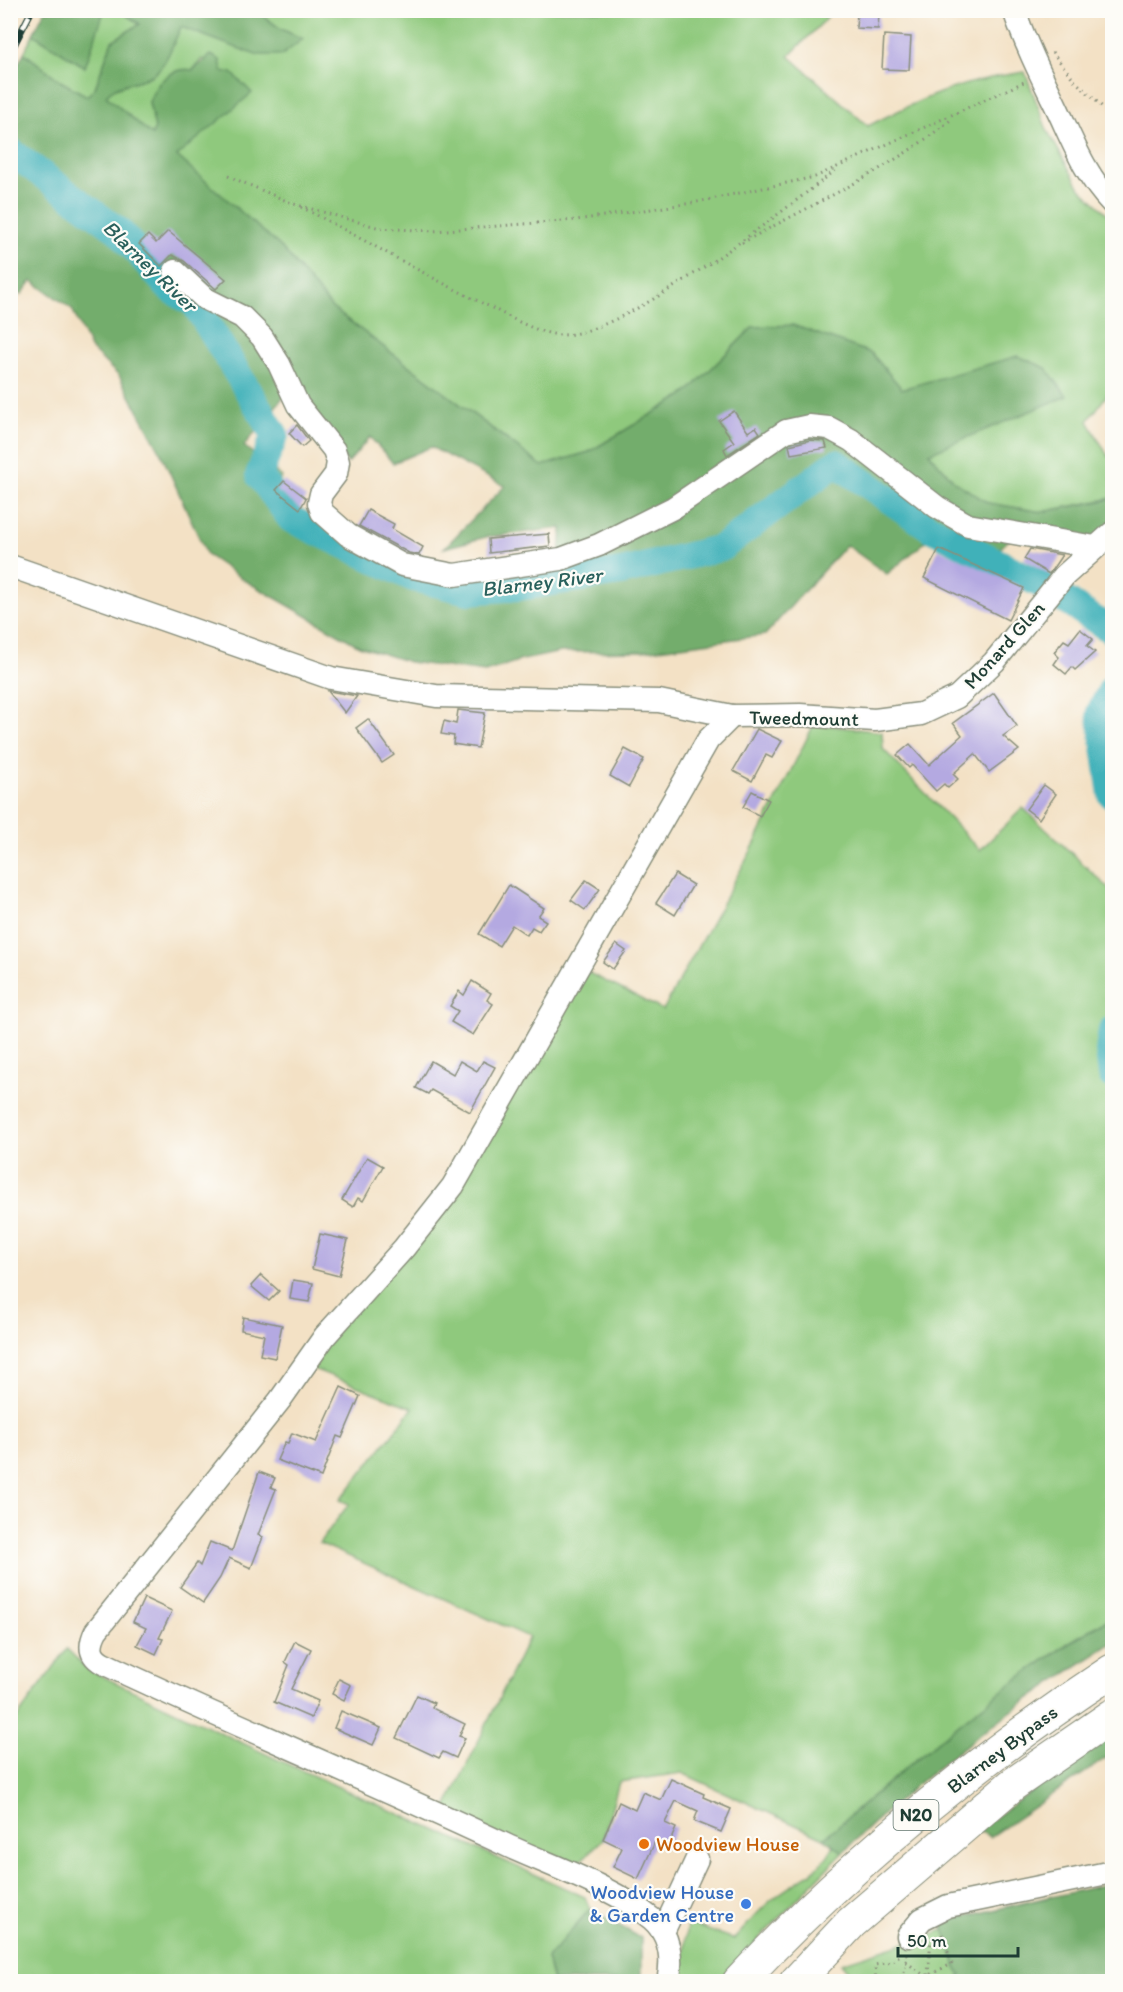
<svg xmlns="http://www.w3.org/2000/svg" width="1123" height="1992" font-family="Itim,sans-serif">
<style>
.green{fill:#8fc97d;stroke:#578358;stroke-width:1.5}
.forest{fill:#73ad6c;stroke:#497550;stroke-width:1.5;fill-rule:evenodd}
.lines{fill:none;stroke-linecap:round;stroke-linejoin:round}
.river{stroke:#40b1b9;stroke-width:28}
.building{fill:#b4a9e1}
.minor-casing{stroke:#898f7c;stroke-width:25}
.highway-casing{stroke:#898f7c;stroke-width:35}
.path{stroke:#898f7c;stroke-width:3;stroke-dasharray:1.5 4.5;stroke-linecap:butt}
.minor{stroke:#fff;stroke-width:22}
.highway{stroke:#fff;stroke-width:33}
.rail-casing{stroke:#1f3d34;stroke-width:7}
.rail{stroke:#fdfcf7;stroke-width:4.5;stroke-dasharray:14;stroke-linecap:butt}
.food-dot{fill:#e8710a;stroke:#fdfcf7;stroke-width:2}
.shop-dot{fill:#3f7fe0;stroke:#fdfcf7;stroke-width:2}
.labels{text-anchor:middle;stroke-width:4.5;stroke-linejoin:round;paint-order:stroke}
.shield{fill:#fdfcf7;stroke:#62766e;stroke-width:1.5}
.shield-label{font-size:18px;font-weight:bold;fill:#1f3d34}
.street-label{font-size:20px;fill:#1f3d34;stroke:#fdfcf7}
.food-label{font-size:20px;fill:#c56008;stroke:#fdfcf7;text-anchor:start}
.shop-label{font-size:20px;fill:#366cbe;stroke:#fdfcf7;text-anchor:end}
.water-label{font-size:21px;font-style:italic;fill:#29605c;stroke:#fdfcf7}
</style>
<rect width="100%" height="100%" fill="#fdfcf7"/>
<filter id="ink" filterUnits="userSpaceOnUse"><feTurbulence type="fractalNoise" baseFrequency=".0167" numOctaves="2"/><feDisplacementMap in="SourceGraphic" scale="12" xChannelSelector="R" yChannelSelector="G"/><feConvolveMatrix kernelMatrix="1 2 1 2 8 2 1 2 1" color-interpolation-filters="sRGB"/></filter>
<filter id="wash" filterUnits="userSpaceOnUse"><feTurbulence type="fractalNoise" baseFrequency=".008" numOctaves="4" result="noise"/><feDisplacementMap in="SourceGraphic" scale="24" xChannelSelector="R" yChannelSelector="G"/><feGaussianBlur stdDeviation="1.35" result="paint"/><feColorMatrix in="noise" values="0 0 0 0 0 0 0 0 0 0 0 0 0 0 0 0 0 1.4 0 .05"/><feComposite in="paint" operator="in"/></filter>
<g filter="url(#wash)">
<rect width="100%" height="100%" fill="#f3e1c5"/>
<g class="green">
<path d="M256,10L834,11L789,56L868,126C922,98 963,80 1025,72L1047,130L1080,188L1112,218V388L1088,421L1108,456L1112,454V498L1042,512L988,503L955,482L928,453L1066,396L1046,368L1018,356L902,389L871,353L753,327L687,393L589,452L542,466L332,308L281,247L176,156L251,93L202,59L193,70C167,66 162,83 149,102L155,128L152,135L106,96L110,90L153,75L181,27L302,39L281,29Z"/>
<path d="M104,11H120L140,24L112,41L95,88L87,96L62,82L24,53L33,34L85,66Z"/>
<path d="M814,724L882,732L883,749L980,850L1023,808L1112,891V1030L1109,1051L1112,1075V1617L1069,1642L903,1770L824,1838L682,1773L619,1782L603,1839L568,1873L446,1808L529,1637L319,1543L349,1504L340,1500L413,1408L303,1365L404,1248L587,972L663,1010L751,851Z"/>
<path d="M67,1649L87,1669L285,1763L585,1897L590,1909L547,1958L553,1981L11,1982V1726Z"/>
<path d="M834,1845L843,1852L718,1981L681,1982L687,1923L734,1939C747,1926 759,1909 774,1898C796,1880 821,1872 834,1845Z"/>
<path d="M1051,1896L1112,1981H856L841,1963L944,1930L942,1922Z"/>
</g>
<g class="forest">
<path d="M45,11H104L85,67L33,34Z"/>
<path d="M120,11H256L281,29L303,39L282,55H256L181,27C174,41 166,67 152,75C138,84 116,82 106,96L152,135L155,128L149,102C156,82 171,67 193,70L211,55L220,60L222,71L232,73L252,93L177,156L281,247L332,308L542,466L589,452L687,393L753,327L793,325L871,353L902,389L1018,356L1046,368L1067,396L929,453L955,482L988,503L1042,512L1112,499V525L1093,540L1022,527L984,564L930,538L887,574L846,545L765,635L643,651L561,652L518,661L485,672L409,662L359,646L244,580L207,555L159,449L119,376L90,348L72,309L32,281L21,295L11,288L10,80L24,53L62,82L87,96L95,88L112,41L140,24ZM289,390L348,463L370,437L393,463L431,447L505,486L444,548L486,537L562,528L559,565L413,574L343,540L273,490L282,477L244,446Z"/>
<path d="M1112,1617V1643C1016,1705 925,1771 843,1852L824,1838C915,1760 1008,1677 1112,1617Z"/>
<path d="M1112,1733V1754L990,1837L978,1830Z"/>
<path d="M1112,1883V1981H956L961,1974L957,1970L942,1922Z"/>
<path d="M590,1909L641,1938V1981H553L547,1958Z"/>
</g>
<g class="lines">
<g class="river">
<path d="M10,151L120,232L169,288L195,304L275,435L259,475L291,519L413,578L468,591L519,587L621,572L721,548L836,463L929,527L1042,585L1112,631"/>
<path d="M1112,689L1100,712L1112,795"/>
<path d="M1112,1030L1109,1051L1112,1075"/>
</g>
</g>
<g id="blocks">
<g class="building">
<path d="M857,13L879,14L878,29L856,28Z"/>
<path d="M884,35L911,37L909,70L882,69Z"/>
<path d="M168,231L226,279L216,289L184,261L172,255L161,266L139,244L148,235L156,243Z"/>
<path d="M734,411L748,432L756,427L760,433L727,455L724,449L734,442L719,421Z"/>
<path d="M297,425L309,441L302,447L289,433Z"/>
<path d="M810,440L825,441L827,448L791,454L789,445Z"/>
<path d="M284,481L306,498L300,509L276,490Z"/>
<path d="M368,510L394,524L392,529L423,547L419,555L409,553L359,526Z"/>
<path d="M549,534L550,546L489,553L488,539Z"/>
<path d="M939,549L1024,588L1008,620L924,578Z"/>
<path d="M1030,549L1062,555L1049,574L1024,559Z"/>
<path d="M1080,629L1093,639L1087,646L1095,652L1075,670L1072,667L1066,674L1054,664L1059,657L1054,652L1064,640L1069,643Z"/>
<path d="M328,691H329L357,696L345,713Z"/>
<path d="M994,693L1017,726L1003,736L1019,750L989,772L975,754L953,774L958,779L948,788L944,784L936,791L912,765L909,768L897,755L910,744L929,765L962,735L953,723Z"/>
<path d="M458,710L485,713L478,748L453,744L454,736L441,734L444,721L456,724Z"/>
<path d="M368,719L394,755L382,763L356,728Z"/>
<path d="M757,729L782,741L772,758L766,755L752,781L733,771Z"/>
<path d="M625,749L644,759L629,787L610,776Z"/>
<path d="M1044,785L1056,794L1039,819L1026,809Z"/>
<path d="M752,791L769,800L760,816L743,807Z"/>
<path d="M675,874L693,885L675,915L656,903Z"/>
<path d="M586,880L600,889L585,910L571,900Z"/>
<path d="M509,885L544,908L538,916L546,921L539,931L532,927L527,935L512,925L499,946L479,934Z"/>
<path d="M616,944L626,951L613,969L603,962Z"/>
<path d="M472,981L491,993L487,1000L493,1004L473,1035L451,1022L458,1011L450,1006L459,991L464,995Z"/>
<path d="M431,1061L453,1074L460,1061L477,1071L483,1061L495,1067L470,1112L431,1090L428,1094L416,1088Z"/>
<path d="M367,1157L383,1166L363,1201L358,1198L353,1207L342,1200Z"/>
<path d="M320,1234L348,1240L339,1276L312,1269Z"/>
<path d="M261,1275L279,1291L269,1301L251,1286Z"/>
<path d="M293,1280L313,1283L309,1302L290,1299Z"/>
<path d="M243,1317L282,1325L275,1358L260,1355L264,1335L241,1330Z"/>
<path d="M341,1387L360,1396L342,1438L337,1436L321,1477L277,1460L285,1442L288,1443L292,1433L316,1442Z"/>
<path d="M259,1472L275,1478L271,1487L276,1489L258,1535L263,1537L251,1568L229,1558L220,1578L203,1603L180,1587L197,1563L200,1566L210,1542L232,1551Z"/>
<path d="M144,1598L172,1611L159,1638L163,1639L156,1654L137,1645L146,1628L133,1622Z"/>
<path d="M295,1641L311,1649L291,1689L318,1701L311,1718L274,1702L289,1665L285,1662Z"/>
<path d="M339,1679L351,1685L344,1700L332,1694Z"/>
<path d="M417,1695L434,1703L432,1708L465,1724L459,1736L465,1738L456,1758L443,1752L439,1758L396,1738Z"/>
<path d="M341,1711L381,1728L373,1745L334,1728Z"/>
<path d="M671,1779L704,1794L703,1797L731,1809L721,1832L694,1821L698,1811L676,1801L665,1823L676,1828L667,1848L655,1842L638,1879L613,1867L622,1848L603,1839L619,1802L635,1810L643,1792L661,1800Z"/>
</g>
</g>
</g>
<g filter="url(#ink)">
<use href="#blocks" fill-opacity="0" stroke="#898f7c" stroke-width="1.5"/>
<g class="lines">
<g class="minor-casing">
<g id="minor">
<path d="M1014,10C1025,43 1040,73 1055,104C1072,139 1084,174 1112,203"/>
<path d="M175,271L204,298L242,317L262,337L279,364L298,405L334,450L338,462L336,474L321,494L319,503L322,512L348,535L402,565L454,575L561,559L599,545L673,508L786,431L809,426L829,428L851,440L937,507L968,525L1095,547"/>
<path d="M10,566L331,678L436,696L659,701L732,716L800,715L875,720L921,714L957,697L994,662L1064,576L1112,533"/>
<path d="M663,1932L697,1859"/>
<path d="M908,1936L922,1919L948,1906L1112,1872"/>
<path d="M668,1982C673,1959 670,1935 652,1919C614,1887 551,1866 506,1845C373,1782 236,1726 103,1663C89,1655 89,1645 96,1631L280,1400L325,1336L404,1248L453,1186L708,740L732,716"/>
</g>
</g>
<g class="highway-casing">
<g id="highway">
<path d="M739,1982C850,1863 976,1760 1112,1671"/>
<path d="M796,1982L851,1923L1012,1785L1112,1716"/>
</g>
</g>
<g class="path">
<path d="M1052,52L1075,81L1112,116"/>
<path d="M228,176L294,204L380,228L433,231L576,220L692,203L815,177L1024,82"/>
<path d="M301,207C362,238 421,273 482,303C505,314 528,329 553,334C611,348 786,208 836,170"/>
<path d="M742,243C814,203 889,171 953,118"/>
<path d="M906,1962L925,1976"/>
<path d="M928,1975L931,1939"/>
<path d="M876,1982L875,1965L892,1962L901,1954"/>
<path d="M896,1982L905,1971L907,1953"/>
<path d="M914,1982L952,1964L941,1931"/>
</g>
<use href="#minor" class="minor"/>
<use href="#highway" class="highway"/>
<g class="rail-casing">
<path id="rail" d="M10,53L32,10"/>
</g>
<use href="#rail" class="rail"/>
</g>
</g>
<circle class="food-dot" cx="644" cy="1844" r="6"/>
<circle class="shop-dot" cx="746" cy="1904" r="6"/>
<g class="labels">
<rect class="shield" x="893.5" y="1800" width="45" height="30" rx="4.5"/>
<g class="shield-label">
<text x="916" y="1821">N20</text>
</g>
<g class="street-label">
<text transform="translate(1004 645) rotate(-48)" y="7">Monard Glen</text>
<text transform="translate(804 718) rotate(1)" y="7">Tweedmount</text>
<text transform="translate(1002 1749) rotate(-37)" y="7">Blarney Bypass</text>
</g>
<g class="food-label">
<text x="656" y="1851">Woodview House</text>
</g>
<g class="shop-label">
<text x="734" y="1899">Woodview House<tspan x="734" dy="23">&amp; Garden Centre</tspan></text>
</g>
<g class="water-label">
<text transform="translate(150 266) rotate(44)" y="7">Blarney River</text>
<text transform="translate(542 582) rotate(-7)" y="7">Blarney River</text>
</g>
</g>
<rect width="1123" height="1992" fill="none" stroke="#fdfcf7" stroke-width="36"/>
<path d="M898 1947v9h120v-9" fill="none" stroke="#1f3d34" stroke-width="3"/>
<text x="907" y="1947" font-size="18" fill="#1f3d34" stroke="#fdfcf7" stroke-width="4.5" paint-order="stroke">50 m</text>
</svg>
